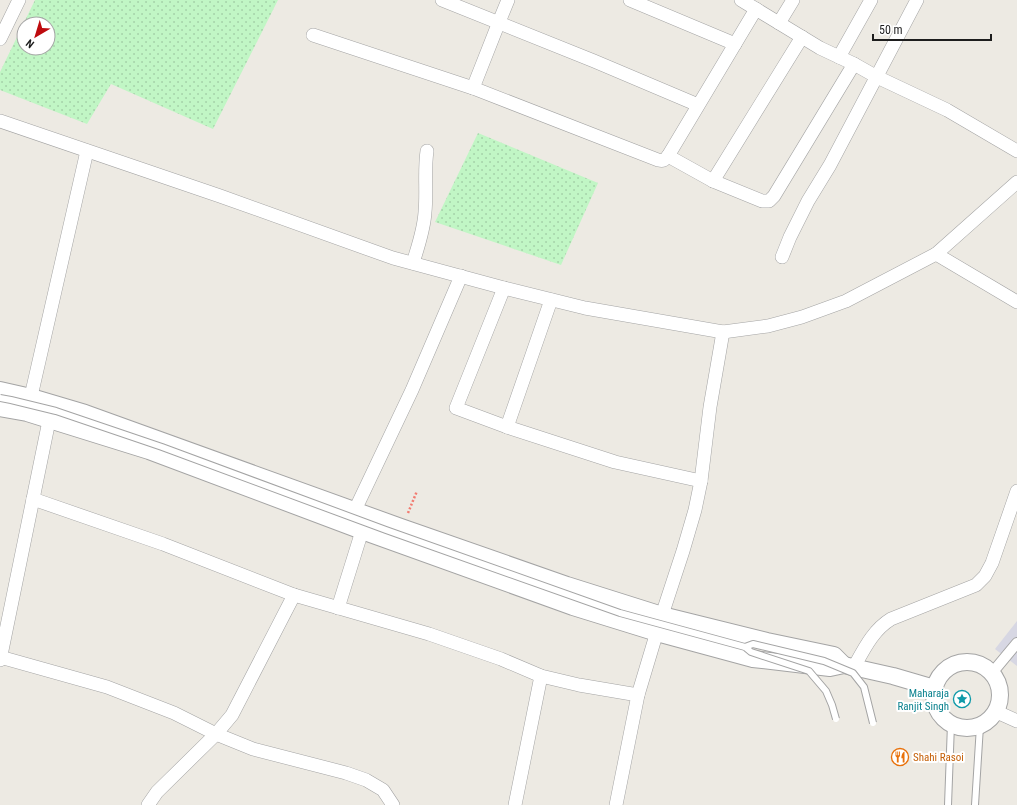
<svg xmlns="http://www.w3.org/2000/svg" width="1017" height="805" font-family="'Roboto Condensed',sans-serif">
<style>
.park{fill:url(#park-dots);fill-rule:evenodd}
.plaza{fill:#d7d7e3}
.lines{fill:none;stroke-linecap:round;stroke-linejoin:round}
.service-casing{stroke:#a4a4a4;stroke-width:8}
.pedestrian-casing{stroke:#a4a4a4;stroke-width:12}
.minor-casing{stroke:#a4a4a4;stroke-width:14}
.tertiary-casing{stroke:#a4a4a4;stroke-width:18}
.path{stroke:#f27b70;stroke-width:2.5;stroke-dasharray:2 2;stroke-linecap:butt}
.service{stroke:#fff;stroke-width:6}
.pedestrian{stroke:#fff;stroke-width:10}
.minor{stroke:#fff;stroke-width:13}
.tertiary{stroke:#fff;stroke-width:16}
.service-bridge-casing{stroke:#a4a4a4;stroke-width:8;stroke-linecap:butt}
.service-bridge{stroke:#fff;stroke-width:6}
.labels{text-anchor:middle;stroke-width:4;stroke-linejoin:round;paint-order:stroke}
.culture-label{font-size:11px;fill:#0d838f;stroke:#fff;text-anchor:end}
.food-label{font-size:11px;fill:#c56008;stroke:#fff;text-anchor:start}
</style>
<defs>
<pattern id="park-dots" width="8" height="8" patternUnits="userSpaceOnUse"><rect width="8" height="8" fill="#c1f6c5"/><path d="M2 2h.1M6 6h.1" fill="none" stroke="#a5d2a9" stroke-width="1.8" stroke-linecap="round"/></pattern>
</defs>
<rect width="100%" height="100%" fill="#edeae3"/>
<g class="park">
<path d="M35,0H278L213,129L111,84L87,124L0,90V72ZM24,24H48V48H24Z"/>
<path d="M478,133L598,183L561,265L435,222Z"/>
</g>
<path class="plaza" d="M1017,621V666L995,649Z"/>
<g class="lines">
<g class="service-casing">
<g id="service">
<path d="M948,805L951,724"/>
<path d="M975,805L980,726"/>
</g>
</g>
<g class="pedestrian-casing">
<path id="pedestrian" d="M992,673L1017,643"/>
</g>
<g class="minor-casing">
<g id="minor">
<path d="M442,0L594,61L698,105"/>
<path d="M508,0L499,22L473,88L658,160C663,161 664,161 668,156L756,9"/>
<path d="M630,0L735,44"/>
<path d="M741,0L820,48L854,64L877,77L947,110L1017,151"/>
<path d="M779,23L793,0"/>
<path d="M313,35L473,88"/>
<path d="M0,39L19,0"/>
<path d="M839,57L871,0"/>
<path d="M0,121L220,196L393,258L504,288L585,308L723,332L768,326L802,317L846,301L936,254L1017,182"/>
<path d="M668,156L713,181L762,201H769L774,196L854,64"/>
<path d="M713,181L802,37"/>
<path d="M936,254L1017,302"/>
<path d="M782,257L790,237L808,201L830,165L917,0"/>
<path d="M413,263C418,246 424,230 425,212C427,192 424,171 427,151"/>
<path d="M504,288L456,408L507,427L615,462L701,481"/>
<path d="M29,405L87,151"/>
<path d="M507,427L551,300"/>
<path d="M33,499L163,544L294,595L429,634L501,659L541,676L579,685L638,695"/>
<path d="M355,510L412,390L461,276"/>
<path d="M338,608L362,531"/>
<path d="M0,657L107,687L174,713L216,734L253,749L346,773L366,780L383,790L393,805"/>
<path d="M0,660L51,411"/>
<path d="M854,667C864,649 873,630 891,619L976,585L985,576L992,563L1017,491"/>
<path d="M997,712L1017,721"/>
<path d="M148,805L157,792L216,734L232,715L294,595"/>
<path d="M515,805L541,676"/>
<path d="M616,805L638,695L662,615L683,551L695,510L701,481L710,407L723,332"/>
</g>
</g>
<g class="tertiary-casing">
<g id="tertiary">
<path d="M0,390L31,397L85,413L401,527L567,585L662,615L767,641L834,655L844,665"/>
<path d="M0,408L27,413L149,451L362,531L573,607L657,633L753,659L830,668L844,665L893,676L934,688"/>
<circle cx="967" cy="695" r="33"/>
</g>
</g>
<path class="path" d="M408,513L417,491"/>
<use href="#service" class="service"/>
<use href="#pedestrian" class="pedestrian"/>
<use href="#minor" class="minor"/>
<use href="#tertiary" class="tertiary"/>
<g class="service-bridge-casing">
<g id="service-bridge">
<path d="M0,398L11,400L56,411L162,447L386,530L620,613L745,647L751,652L809,671L826,691L832,705L836,719"/>
<path d="M745,647L753,644L824,661L853,673L864,687L873,723"/>
</g>
</g>
<use href="#service-bridge" class="service-bridge"/>
</g>
<defs>
<g id="sight-ring" transform="scale(0.9)"><circle r="9.5" fill="#fff" stroke="#0f9aa8" stroke-width="1.5"/><path d="M0-6L1.8-2.2L6-1.7L2.9 1.2L3.7 5.4L0 3.3L-3.7 5.4L-2.9 1.2L-6-1.7L-1.8-2.2Z" fill="#0f9aa8"/></g>
<g id="restaurant-ring" transform="scale(0.9)"><circle r="9.5" fill="#fff" stroke="#e8710a" stroke-width="1.5"/><path d="M-5-6h1v4h1v-4h1v4h1v-4h1v5L-1.5 .5V6h-2V.5L-5-1ZM5-6V6H3V1.5H1.5Q1.5-4 5-6Z" fill="#e8710a"/></g>
</defs>
<g fill-rule="evenodd">
<use href="#sight-ring" x="962" y="699"/>
<use href="#restaurant-ring" x="900" y="757"/>
</g>
<g class="labels">
<g class="culture-label">
<text x="949" y="697">Maharaja<tspan x="949" dy="13">Ranjit Singh</tspan></text>
</g>
<g class="food-label">
<text x="913" y="761">Shahi Rasoi</text>
</g>
</g>
<g transform="translate(36 36) rotate(218)"><circle r="19" fill="#ffffff" stroke="#a5a5a5"/>
<path d="M0-3L7 15L0 10L-7 15Z" fill="#be0b0e"/>
<text y="-6" font-size="11" font-weight="bold" text-anchor="middle" fill="#1d1d1d">N</text>
</g>
<path d="M873 34v6h118v-6" fill="none" stroke="#1d1d1d" stroke-width="2"/>
<text x="879" y="34" font-size="12" fill="#1d1d1d" stroke="#ffffff" stroke-width="3" paint-order="stroke">50 m</text>
</svg>
